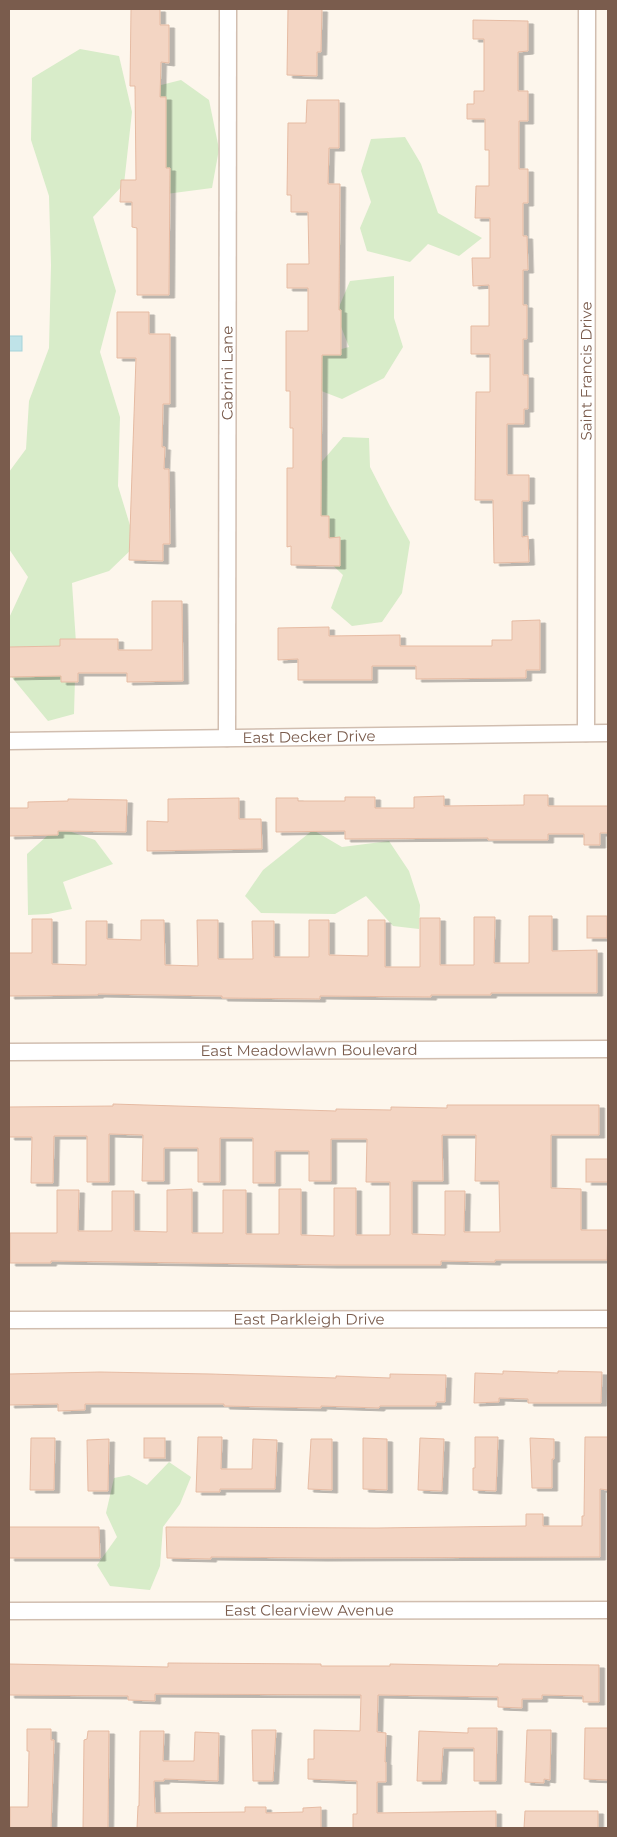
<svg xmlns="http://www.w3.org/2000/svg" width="617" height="1837" font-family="Montserrat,sans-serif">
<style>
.green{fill:#d8ecc9}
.water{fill:#bfe3e8;stroke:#a5d3da}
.building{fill:#f3d5c3;stroke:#e6bba3;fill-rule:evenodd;filter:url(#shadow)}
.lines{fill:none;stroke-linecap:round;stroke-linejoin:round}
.street-casing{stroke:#d1beb0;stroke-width:19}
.street{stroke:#fff;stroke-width:16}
.labels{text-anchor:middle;stroke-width:4.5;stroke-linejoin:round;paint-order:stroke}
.street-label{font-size:15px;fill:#7a5c4d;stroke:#fffaf3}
</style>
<defs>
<filter id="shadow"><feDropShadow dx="5.5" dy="3" stdDeviation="0" flood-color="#0004"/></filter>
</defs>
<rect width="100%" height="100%" fill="#fdf6ec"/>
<g class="green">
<path d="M80,49L119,56L132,112L124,184L93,217L116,291L100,352L120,417L118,486L136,545L109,571L72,583L76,643L74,714L48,721L10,675L9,618L28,577L9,549V472L26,449L29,401L49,348L51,265L49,196L31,140L32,78Z"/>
<path d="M181,80L209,100L219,149L212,188L166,194L153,87Z"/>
<path d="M405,137L421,164L438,213L482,238L459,256L428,244L410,262L367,251L360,228L371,202L361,171L371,139Z"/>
<path d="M394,276V318L403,347L384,378L342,399L311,387L323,354L349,347L336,314L350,281Z"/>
<path d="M343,437L369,438L370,467L390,506L410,542L402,593L382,622L352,626L331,608L343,575L316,549L313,472Z"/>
<path d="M57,827L95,840L113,864L63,882L72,909L48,914L28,915L27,854Z"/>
<path d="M313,830L342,847L389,841L409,871L420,905L419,929L393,926L366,896L335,914L261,913L245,896L263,870Z"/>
<path d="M169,1462L191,1477L180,1504L163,1527L160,1566L150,1590L110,1586L97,1565L117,1537L106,1513L114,1478L129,1475L147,1485Z"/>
</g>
<rect class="water" x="9" y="336" width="13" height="15"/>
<g class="building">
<path d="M131,9H160V25H169V63L161,62L160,97H166V168H170L169,295H137V228L132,227V202H120L121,180H136L135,86H130Z"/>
<path d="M288,9H322L321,52H317V76L287,75Z"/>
<path d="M473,20L528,21V51L518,52V91H528V121H519V169H528V203H523V236H527L528,270H523V305H527V339H523V375H528V409H524V424H507V475H529V501H522V537L528,536L529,562L494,563L493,500H475L476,392H490V354H471V326H489V285L473,286L472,258H490V218H475L476,186H489V150H485V119H467V104H474V91H484V39H473Z"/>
<path d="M307,100H339V148H329L328,184H340L339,310H341V355H322L321,516H329V538L340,537V566L291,565V546L287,547V468H293V428H290V391H286V331H308V288H287V264H309L308,212H291V195H287L288,123H306Z"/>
<path d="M117,312H149V334H170V404H163L162,447H165L164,469H169L170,544H163V561L129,560L136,358H117Z"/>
<path d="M152,601H182L183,681L127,682V673H78V682H61V676L9,677V647L60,646V639H118V650H152Z"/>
<path d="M540,620V670H526V678L416,679V666H372V680H298V659L278,660V628L329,627V636L400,635V646H492V640H512V621Z"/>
<path d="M524,795H548V806H608V833H600V845H584V834H548V840H488V838L345,839V831L276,832V798H298V801H345V797H375V808H414V797L444,796V806L524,805Z"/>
<path d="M239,798V819H261L262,849L147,851V821L168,822V799Z"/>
<path d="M68,799L127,800L126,832L58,831V835L9,836V808H28V802L68,801Z"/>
<path d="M529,916H552V951L597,950V993H491V995H431V997L320,996V999L222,998V996L98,994V995L9,996V953H32V919H52V964L86,965V921H107V939L141,940V920H164L165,965L198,966L197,920H218V959H253L252,921H274V957H309V920H329V955L368,956V920H385V967H420V918H440V965H474V917H495L494,963H529Z"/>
<rect x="587" y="916" width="20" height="22"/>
<path d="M113,1104L336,1111V1109L391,1110V1107L447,1108V1105H599V1135H551V1188L581,1189V1230H608L607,1260H495V1262L441,1261V1265H332L51,1261V1263H10V1233H57V1190H79L78,1231H112V1191H134V1231L167,1232V1190L192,1189V1233H223V1190H246V1234H279V1189H301V1235L334,1236V1188H356V1235H390V1182H366L367,1139H331V1181H309V1151H275V1183H253V1138H220V1182H198V1148H164V1181H142L143,1135L109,1134V1182H87V1136H54L53,1183H31L32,1137H9V1107L113,1106ZM442,1135H476L475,1181H499L500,1232H464L465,1191H445V1235L412,1234V1181H443Z"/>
<rect x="586" y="1159" width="22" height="23"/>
<path d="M503,1371L558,1373V1371L602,1372L601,1403H528V1399L499,1398V1402L474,1403L475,1373L503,1374Z"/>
<path d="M100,1372L211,1374L336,1378V1376L390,1378V1374L446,1375L445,1402H436V1406H380L379,1408L321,1406V1408L224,1406V1404H85V1410L58,1411V1404L9,1405V1374Z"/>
<path d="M198,1437H222L221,1469H252L253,1439L277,1440L275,1489H220V1492H196Z"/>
<path d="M475,1437H498L496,1491L473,1490V1468H475Z"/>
<path d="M585,1437H608V1490L600,1489V1557L322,1558L211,1557V1559L167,1558L166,1527L377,1528L526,1526V1514H543V1526H582V1516H584Z"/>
<path d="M31,1438H55L54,1490H30Z"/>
<rect x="144" y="1438" width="21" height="20"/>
<path d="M363,1438L387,1439V1490L363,1489Z"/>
<path d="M420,1438L444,1439L442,1491L418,1490Z"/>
<path d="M530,1438L554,1439V1459H552V1488H532Z"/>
<path d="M109,1439L108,1491H88L87,1440Z"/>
<path d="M311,1439H332V1490L308,1489Z"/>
<path d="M9,1527H99L100,1558H9Z"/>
<path d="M168,1663L321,1664V1666H390V1664L498,1666L499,1664L599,1665V1702H583V1696L542,1695V1699H522V1708L498,1707V1697L378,1695L377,1732L386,1733L385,1762H386V1782H377V1813L496,1811V1828H353V1814H357V1781L308,1779V1759H314V1730L360,1731L361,1695L155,1694V1701L128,1700V1696L9,1695V1664L168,1667Z"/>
<path d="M468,1728H497L496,1781H474V1748H443L441,1781H417L419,1731L468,1733Z"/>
<path d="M585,1728H608V1780L584,1779Z"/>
<path d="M27,1729H51V1740H54L51,1828H10V1807H28L29,1751H27Z"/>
<path d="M252,1730H276L273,1781H253Z"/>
<path d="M527,1730H551L550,1780L544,1779V1783L525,1782Z"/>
<path d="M88,1731H109L108,1828H83L84,1740L87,1739Z"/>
<path d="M140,1731H164L163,1761H194L195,1732L219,1733L218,1781L164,1779V1781H154L155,1813L245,1812V1807H266V1813L303,1812V1808L321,1807V1828H137L138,1806H139Z"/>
<path d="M525,1811H598V1828H524Z"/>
</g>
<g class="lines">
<g class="street-casing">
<g id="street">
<path id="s1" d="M586,733L587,9"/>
<path id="s2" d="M227,738L228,9"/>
<path id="s3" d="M9,741L608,733"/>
<path id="s4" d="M9,1052L608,1049"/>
<path id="s5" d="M9,1320L608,1319"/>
<path id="s6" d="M9,1611L608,1610"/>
</g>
</g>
<use href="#street" class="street"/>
</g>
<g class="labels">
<g class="street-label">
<text dy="5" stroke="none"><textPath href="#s1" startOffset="362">Saint Francis Drive</textPath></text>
<text dy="5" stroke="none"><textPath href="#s2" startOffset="365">Cabrini Lane</textPath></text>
<text dy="5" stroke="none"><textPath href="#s3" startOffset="300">East Decker Drive</textPath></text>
<text dy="5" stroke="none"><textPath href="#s4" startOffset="300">East Meadowlawn Boulevard</textPath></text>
<text dy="5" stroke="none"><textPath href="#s5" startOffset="300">East Parkleigh Drive</textPath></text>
<text dy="5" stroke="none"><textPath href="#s6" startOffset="300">East Clearview Avenue</textPath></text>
</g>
</g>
<rect width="617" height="1837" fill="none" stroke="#7a5c4d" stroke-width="20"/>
</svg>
